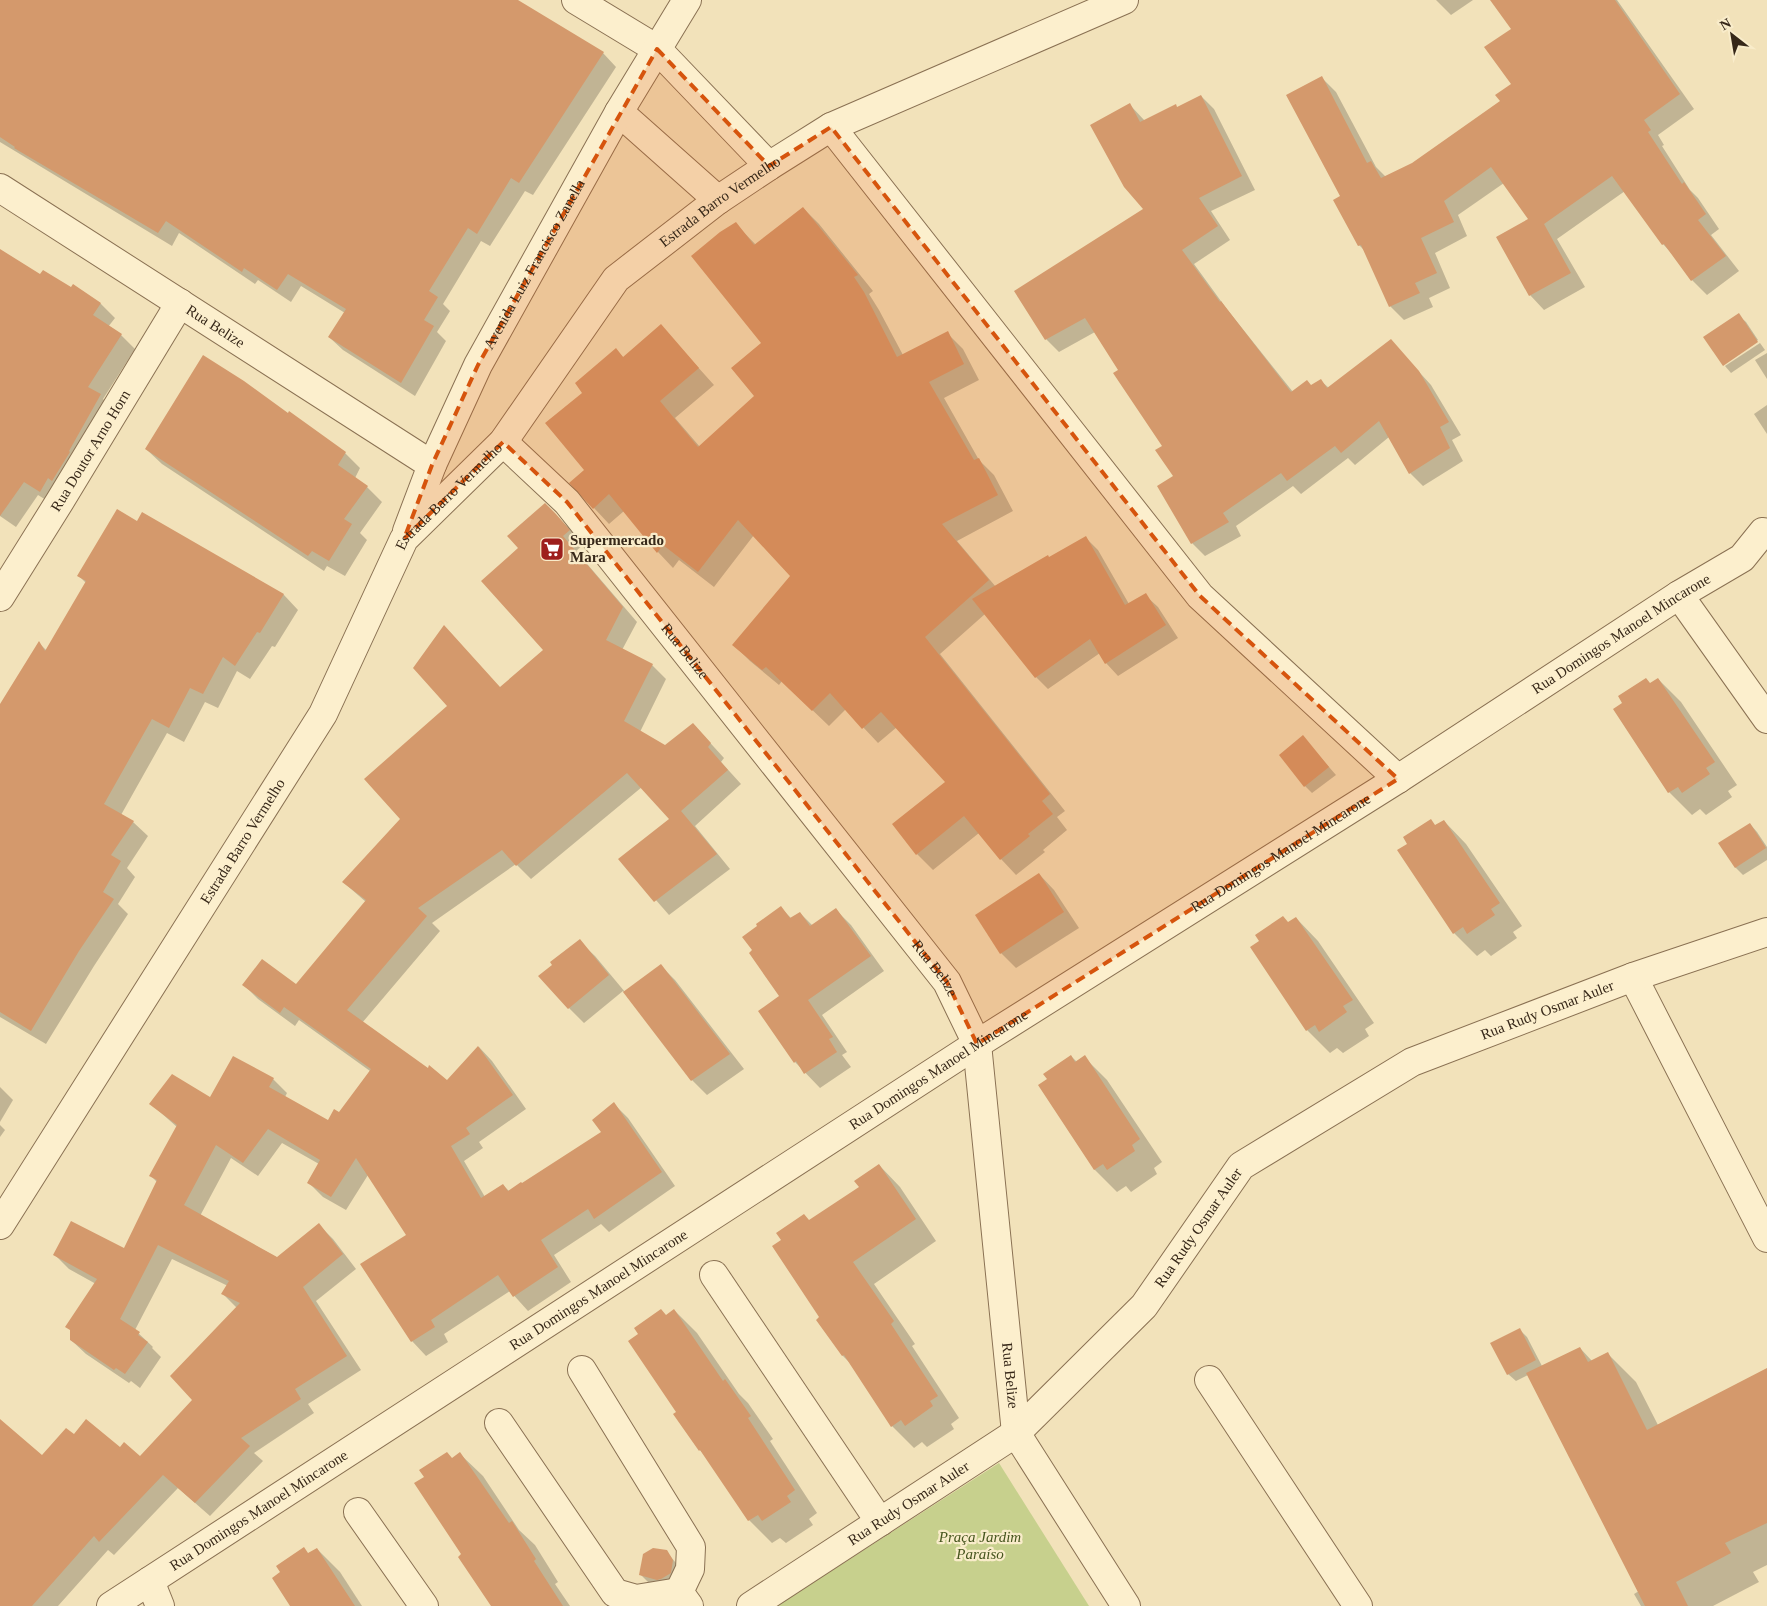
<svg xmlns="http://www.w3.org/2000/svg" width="1767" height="1606" font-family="Georgia,serif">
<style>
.park{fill:#c7d08d}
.shadow{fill:#0003}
.building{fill:#d4996c}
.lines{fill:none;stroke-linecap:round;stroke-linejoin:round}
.minor-casing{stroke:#8a7153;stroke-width:30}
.minor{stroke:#fcefcd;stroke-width:28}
.marked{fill:#d6540d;fill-opacity:0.2;stroke:#d6540d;stroke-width:4;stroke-dasharray:10 6;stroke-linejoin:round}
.labels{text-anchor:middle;stroke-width:4.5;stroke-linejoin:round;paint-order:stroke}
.street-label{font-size:15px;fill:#372819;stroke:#f9ecca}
.poi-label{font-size:15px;font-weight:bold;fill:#372819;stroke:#f9ecca;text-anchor:start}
.park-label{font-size:15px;font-style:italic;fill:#46551e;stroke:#f9ecca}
</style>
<rect width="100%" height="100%" fill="#f2e2ba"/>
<path class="park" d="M999,1463L1089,1606H777Z"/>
<g class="shadow">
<path d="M0,0H516L603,53L616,67L533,195L525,191L490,246L481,241L443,304L450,311L437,332L446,341L415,396L343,350L329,337L345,313L301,286L291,302L258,280L255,284L179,233L172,246L0,142Z"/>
<path d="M1436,0H1473L1451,15Z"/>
<path d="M1492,0H1617L1694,109L1658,135L1664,145L1662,146L1690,190L1698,198L1719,229L1711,235L1739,271L1707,295L1692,280L1673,255L1663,244L1625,191L1557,239L1585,287L1544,310L1530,295V219L1504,183L1458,215L1467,236L1435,253L1450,288L1429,298L1433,307L1404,320L1390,306L1365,251L1359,245L1341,196L1322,78L1336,92L1376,167L1386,177L1413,164L1501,102L1512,84L1513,29Z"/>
<path d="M1201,96L1214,109L1255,190L1211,211L1230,240L1194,264L1226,308L1293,392L1311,386L1321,381L1329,388L1391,341L1431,385L1461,435L1452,440L1463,461L1423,486L1410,473L1389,437L1355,465L1348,458L1301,494L1293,486L1236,526L1241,536L1205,556L1192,543L1174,476L1164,446L1120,370L1095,332L1059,352L1046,339L1145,210L1130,105L1145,121L1178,108Z"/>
<path d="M803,208L819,224L873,291L869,294L879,310L903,355L947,333L963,349L979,380L944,398L979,460L994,475L1013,511L957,541L996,587L1086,538L1098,550L1129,604L1145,595L1158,607L1178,638L1118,676L1106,663L1100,653L1048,689L1036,677L985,614L940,654L1065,811L1057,817L1067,830L1043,850L1045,852L1016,875L1001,859L979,833L933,870L917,854L947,782L897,727L878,743L846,709L829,726L782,681L779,685L750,661L734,645L791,576L754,535L714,587L679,560L673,568L658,552L624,511L609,524L594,508L586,470L584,393L616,350L624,358L661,326L714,385L675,418L700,447L756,396L763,343L736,224L756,245Z"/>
<path d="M0,250L40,276L71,289L73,286L101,304L115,318L108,327L121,335L135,349L103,399L114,409L54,505L38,495L16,527L0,516Z"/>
<path d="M1738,315L1746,322L1758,340L1724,364Z"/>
<path d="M1760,343L1765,350L1731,373L1725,366Z"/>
<path d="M1767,353V379L1755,360Z"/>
<path d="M1767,405V434L1754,414Z"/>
<path d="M146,449L345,453L360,468L355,478L367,487L382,502L360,533L367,540L345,576L327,566L324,571L162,464Z"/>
<path d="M545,505L569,528L583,545L576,551L637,622L622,650L652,665L666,679L640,732L665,747L693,724L724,758L721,762L741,784L695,826L730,869L669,915L620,859L671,819L642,787L531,879L516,864L432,923L440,931L362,1023L428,1069L447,1081L479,1047L492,1061L526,1109L479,1142L483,1148L464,1161L485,1197L503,1185L509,1191L522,1185L603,1133L614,1104L628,1118L675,1186L609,1232L601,1224L554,1255L571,1282L528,1311L510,1291L444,1334L448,1342L426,1356L412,1341L408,1235L368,1175L346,1210L323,1197L308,1182L319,1164L282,1143L258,1176L231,1158L200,1216L278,1258L319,1225L333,1239L356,1269L316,1301L361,1370L308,1404L314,1413L254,1453L263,1461L210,1516L178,1488L114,1555L108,1550L58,1606H0V1420L43,1457L74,1436L120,1449L140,1458L193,1400L237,1308L223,1294L228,1286L172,1259L135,1330L153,1347L152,1348L161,1357L140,1388L131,1381L129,1383L86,1354L71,1340L96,1284L69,1269L54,1254L125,1250L158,1183L151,1176L177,1127L151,1104L211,1098L273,1079L287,1093L285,1097L329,1122L339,1114L370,1071L299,1020L295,1026L258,999L244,985L297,986L366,902L343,882L402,819L500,688L545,650L520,548Z"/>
<path d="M143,514L284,595L298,610L275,647L272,646L250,679L237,671L218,708L205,702L184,742L167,733L121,815L133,822L148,836L127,868L135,877L118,904L128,914L94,966L46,1044L0,1017V706L39,643L47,651L86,583L79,576L138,523Z"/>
<path d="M1658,679L1681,702L1737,785L1728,791L1732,797L1706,815L1700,809L1692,815L1669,792L1624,703Z"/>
<path d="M1303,737L1336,775L1312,793L1305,786Z"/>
<path d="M1444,821L1466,844L1522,926L1513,932L1517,938L1491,956L1485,950L1477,956L1454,933L1408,844Z"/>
<path d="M1750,824L1757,832L1767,847V860L1743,875L1736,868L1720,844Z"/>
<path d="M1039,874L1054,890L1079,928L1016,968L1001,953Z"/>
<path d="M781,908L792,919L800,913L813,926L836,910L851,925L884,971L822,1015L847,1052L842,1055L851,1067L820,1088L795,1062L760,1011L781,996Z"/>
<path d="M1296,918L1318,941L1374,1023L1365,1029L1369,1036L1343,1053L1337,1048L1330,1053L1307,1030L1252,947Z"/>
<path d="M579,941L595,956L625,992L661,966L675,980L744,1069L707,1095L692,1080L623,991L584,1023L569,1008Z"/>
<path d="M1071,1056L1077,1062L1084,1057L1107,1080L1162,1162L1154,1168L1157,1174L1131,1192L1126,1186L1117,1192L1094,1169L1048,1080Z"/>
<path d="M0,1087L13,1100L0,1122Z"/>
<path d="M0,1125L5,1130L0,1137Z"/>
<path d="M879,1165L900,1187L936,1241L874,1284L915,1344L912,1346L959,1418L951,1424L954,1429L927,1447L922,1442L914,1448L892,1426L852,1365L843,1356L821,1317L810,1221L860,1188Z"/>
<path d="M674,1310L697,1333L739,1394L748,1403L773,1439L770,1441L817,1513L809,1519L813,1525L786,1543L780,1538L772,1543L749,1520L707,1458L700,1450L678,1413L666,1316Z"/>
<path d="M1519,1329L1527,1337L1542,1366L1580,1348L1592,1361L1607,1353L1636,1382L1658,1425L1767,1369V1565L1753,1572L1759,1582L1713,1606H1641L1634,1594L1639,1591L1528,1375L1516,1381L1508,1374Z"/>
<path d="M460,1454L483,1476L519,1530L535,1545L558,1582L555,1584L570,1606H496L463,1554L453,1459Z"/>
<path d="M317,1549L340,1572L362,1606H291L309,1554Z"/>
<path d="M666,1551L680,1568L665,1587L648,1582L640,1574Z"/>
</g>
<g class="building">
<path d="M0,0H518L604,52L519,183L511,178L477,234L468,228L429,291L438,297L424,320L434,326L401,383L328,337L346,309L288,274L277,290L244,268L242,272L166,221L158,233L14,148L15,147L0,137Z"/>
<path d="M1490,0H1615L1680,94L1644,120L1651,130L1648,132L1682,184L1684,182L1706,214L1698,220L1726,256L1691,281L1664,244L1662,245L1612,176L1544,224L1571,273L1529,296L1496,237L1528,219L1491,167L1444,201L1454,222L1421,238L1437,273L1415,283L1420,293L1389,307L1361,245L1358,246L1333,200L1340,196L1286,95L1322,76L1367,163L1371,161L1381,178L1412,163L1500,101L1495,95L1511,84L1484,47L1511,29Z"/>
<path d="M1201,95L1242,176L1199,198L1218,226L1182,250L1220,302L1221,301L1291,392L1307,380L1311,385L1321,379L1327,388L1391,339L1419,371L1449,422L1440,427L1450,448L1409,474L1379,421L1341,453L1335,446L1287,481L1281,473L1223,513L1229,522L1191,544L1157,486L1173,476L1155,450L1162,446L1113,373L1118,370L1085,318L1045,340L1014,291L1143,209L1124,187L1090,125L1130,103L1140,122L1176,104L1177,107Z"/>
<path d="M803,207L858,275L854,277L864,292L897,357L948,331L964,364L929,382L974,460L979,458L998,495L942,524L989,580L925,637L1050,794L1042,801L1053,814L1028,834L1030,836L1000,860L964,816L916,855L892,824L945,782L881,712L862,729L830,693L812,711L766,667L762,670L732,645L790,576L738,520L698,572L663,545L657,553L609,494L593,509L569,483L584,470L545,423L582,393L575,383L616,348L623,357L661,324L699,368L660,401L698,447L754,396L731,368L761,343L691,256L720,232L736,222L754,245Z"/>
<path d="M0,249L40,274L43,270L71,287L73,284L101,303L93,315L122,334L88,387L101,394L69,451L70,452L52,481L48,478L40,492L24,482L0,516Z"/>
<path d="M1739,313L1758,342L1723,366L1703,337Z"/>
<path d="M203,355L244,381L288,413L289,411L346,452L338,465L368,486L344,519L352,524L329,561L312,551L308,556L145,449Z"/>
<path d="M545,503L555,513L570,530L563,536L623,607L606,640L653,664L624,721L665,745L693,723L711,743L708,747L728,770L681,811L717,854L654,902L618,859L669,819L627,773L516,866L502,850L418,908L427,916L347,1010L428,1068L429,1065L447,1080L478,1046L513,1095L466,1128L470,1134L451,1146L481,1198L503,1184L508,1191L521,1182L522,1183L601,1132L592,1120L614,1102L662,1172L594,1219L588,1209L541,1240L558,1267L513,1297L498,1275L431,1320L435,1327L411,1342L360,1264L406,1235L356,1158L331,1197L307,1183L320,1160L268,1129L243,1163L216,1145L184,1205L277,1257L319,1223L343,1254L303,1287L347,1356L295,1389L301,1399L241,1438L250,1446L195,1503L163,1475L99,1542L94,1536L32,1606H0V1419L42,1455L66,1428L74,1434L86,1419L120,1447L124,1442L140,1456L192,1400L170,1376L240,1303L221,1294L229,1281L158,1245L120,1319L140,1332L138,1335L148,1342L125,1374L116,1368L114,1370L70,1340V1330L65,1327L97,1279L53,1255L71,1221L124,1248L157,1180L149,1176L177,1125L149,1104L172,1074L210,1097L233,1056L274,1078L269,1087L328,1120L334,1109L339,1112L371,1069L284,1007L280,1013L242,985L262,959L296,984L366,900L342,882L400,819L364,779L447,706L413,668L444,625L500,687L543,650L481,581L518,548L507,536Z"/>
<path d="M117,509L137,521L142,512L284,594L260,633L257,632L235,666L223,657L203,694L190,688L169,728L152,719L104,804L134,821L111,855L121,861L103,892L114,899L79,951L31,1031L0,1012V704L39,641L45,651L86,581L77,576Z"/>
<path d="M1086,536L1125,605L1146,593L1166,625L1105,664L1090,639L1035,678L972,599L1048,555L1049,557Z"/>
<path d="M1646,678L1650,683L1658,678L1715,762L1706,768L1710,774L1682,793L1678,787L1668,793L1613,709L1622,703L1618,696Z"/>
<path d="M1303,735L1329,767L1304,787L1279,755Z"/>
<path d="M1431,819L1435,825L1444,820L1500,903L1491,909L1495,915L1467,934L1463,927L1453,934L1397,850L1407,844L1403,837Z"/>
<path d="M1750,823L1766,848L1735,868L1718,843Z"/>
<path d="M1039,873L1064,912L1000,954L975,915Z"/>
<path d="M781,906L790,918L800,912L810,926L836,908L871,956L808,1000L833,1037L829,1039L837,1052L804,1074L796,1061L794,1063L758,1011L779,996L749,953L752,950L742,937L757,926L756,924Z"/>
<path d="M1283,916L1288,922L1296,917L1353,1000L1343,1006L1347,1012L1319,1032L1315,1025L1306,1031L1250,947L1259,941L1255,935Z"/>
<path d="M580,939L609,975L568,1009L538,976L552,965L550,962Z"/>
<path d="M661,964L730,1054L691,1081L623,992Z"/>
<path d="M1071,1055L1075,1062L1085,1055L1140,1139L1132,1145L1135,1151L1107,1170L1103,1164L1094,1170L1038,1085L1047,1079L1043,1074Z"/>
<path d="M879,1164L916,1219L853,1262L894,1321L891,1324L938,1396L930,1401L933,1406L905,1426L901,1420L891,1427L844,1355L842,1356L816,1320L819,1317L772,1246L781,1240L776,1233L804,1214L809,1220L859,1187L854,1181Z"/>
<path d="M661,1309L666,1315L674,1309L723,1381L725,1379L751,1416L748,1418L795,1490L787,1496L791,1502L762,1521L758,1515L748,1521L700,1450L699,1451L673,1414L676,1412L628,1341L638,1334L634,1328Z"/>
<path d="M1520,1328L1536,1360L1507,1375L1490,1343Z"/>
<path d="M1580,1347L1588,1362L1608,1352L1647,1430L1767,1368V1523L1725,1543L1731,1553L1676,1582L1688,1606H1645L1526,1373Z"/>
<path d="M447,1452L452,1458L460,1452L509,1523L512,1521L536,1559L534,1561L563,1606H491L458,1557L461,1554L414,1483L424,1477L419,1470Z"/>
<path d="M304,1547L308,1553L317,1548L355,1606H290L272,1578L280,1572L276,1566Z"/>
<path d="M653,1548L667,1550L673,1560L671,1573L661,1579L657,1580L639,1575L643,1554Z"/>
</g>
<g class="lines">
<g class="minor-casing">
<g id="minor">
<path d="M576,0L657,49L769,166"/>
<path d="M619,112L718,200"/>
<path d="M831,127L1200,596L1398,779"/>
<path id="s1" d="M0,188L432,465"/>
<path id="s2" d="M503,442L567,502L947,982L977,1044L1016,1433L1126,1606"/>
<path id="s3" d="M407,531L432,465L478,365L619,112L687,0"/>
<path d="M1679,595L1767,719"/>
<path id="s4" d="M0,597L60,501L180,303"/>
<path d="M1633,977L1767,1238"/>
<path id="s5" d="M0,1225L323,714L404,539L503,442L616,279L718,200L769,166L831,127L1124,0"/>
<path d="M714,1275L880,1522"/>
<path d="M582,1370L691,1547L690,1569L679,1592L689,1606"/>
<path d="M1209,1380L1358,1606"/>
<path d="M499,1423L615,1593L636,1599L679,1592"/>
<path d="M358,1512L424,1606"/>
<path d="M150,1581L160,1606"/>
<path id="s6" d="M111,1606L977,1044L1398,779L1679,595L1742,558L1763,532"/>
<path id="s7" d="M751,1606L1016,1433L1144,1306L1241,1166L1412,1062L1633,977L1767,932"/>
</g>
</g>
<use href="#minor" class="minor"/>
</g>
<path class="marked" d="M657,49L769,166L831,127L1200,596L1398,779L977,1044L947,982L567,502L503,442L404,539L432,465L478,365Z"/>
<defs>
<g id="supermarket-square" transform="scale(1.25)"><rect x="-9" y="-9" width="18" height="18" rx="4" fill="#9e1f1d" stroke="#f9ecca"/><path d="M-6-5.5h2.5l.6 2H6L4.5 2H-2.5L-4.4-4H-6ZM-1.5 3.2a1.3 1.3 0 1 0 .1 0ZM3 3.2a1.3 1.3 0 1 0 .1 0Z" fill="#fff"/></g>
</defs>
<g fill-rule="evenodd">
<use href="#supermarket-square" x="552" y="549"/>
</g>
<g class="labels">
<g class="street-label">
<text dy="5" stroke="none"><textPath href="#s5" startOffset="1264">Estrada Barro Vermelho</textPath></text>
<text dy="5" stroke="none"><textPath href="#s3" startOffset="296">Avenida Luiz Francisco Zanella</textPath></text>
<text dy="5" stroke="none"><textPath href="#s1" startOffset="256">Rua Belize</textPath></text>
<text dy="5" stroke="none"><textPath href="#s4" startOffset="172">Rua Doutor Arno Horn</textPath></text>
<text dy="5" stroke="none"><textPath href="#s5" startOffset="859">Estrada Barro Vermelho</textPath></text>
<text dy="5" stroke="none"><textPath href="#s6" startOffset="1796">Rua Domingos Manoel Mincarone</textPath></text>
<text dy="5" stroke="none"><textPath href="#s2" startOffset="278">Rua Belize</textPath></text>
<text dy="5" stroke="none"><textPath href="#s5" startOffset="454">Estrada Barro Vermelho</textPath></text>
<text dy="5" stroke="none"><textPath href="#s6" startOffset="1391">Rua Domingos Manoel Mincarone</textPath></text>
<text dy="5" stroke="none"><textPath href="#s2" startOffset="682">Rua Belize</textPath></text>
<text dy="5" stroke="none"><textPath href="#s7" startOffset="1012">Rua Rudy Osmar Auler</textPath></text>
<text dy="5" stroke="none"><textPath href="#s6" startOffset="986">Rua Domingos Manoel Mincarone</textPath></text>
<text dy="5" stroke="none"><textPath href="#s7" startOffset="592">Rua Rudy Osmar Auler</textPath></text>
<text dy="5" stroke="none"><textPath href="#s6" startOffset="581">Rua Domingos Manoel Mincarone</textPath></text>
<text dy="5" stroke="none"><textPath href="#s2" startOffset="1102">Rua Belize</textPath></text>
<text dy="5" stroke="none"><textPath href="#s7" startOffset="188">Rua Rudy Osmar Auler</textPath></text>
<text dy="5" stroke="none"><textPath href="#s6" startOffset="176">Rua Domingos Manoel Mincarone</textPath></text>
</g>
<g class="poi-label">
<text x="570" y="545">Supermercado<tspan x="570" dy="17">Mara</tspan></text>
</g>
<g class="park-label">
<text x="980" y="1542">Praça Jardim<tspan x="980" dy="17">Paraíso</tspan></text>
</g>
</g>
<g transform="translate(1732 35) rotate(329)" stroke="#f9ecca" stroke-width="4" paint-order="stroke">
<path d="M0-4L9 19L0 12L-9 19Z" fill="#372819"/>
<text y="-8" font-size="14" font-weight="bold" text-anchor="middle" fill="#372819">N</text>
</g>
</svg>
